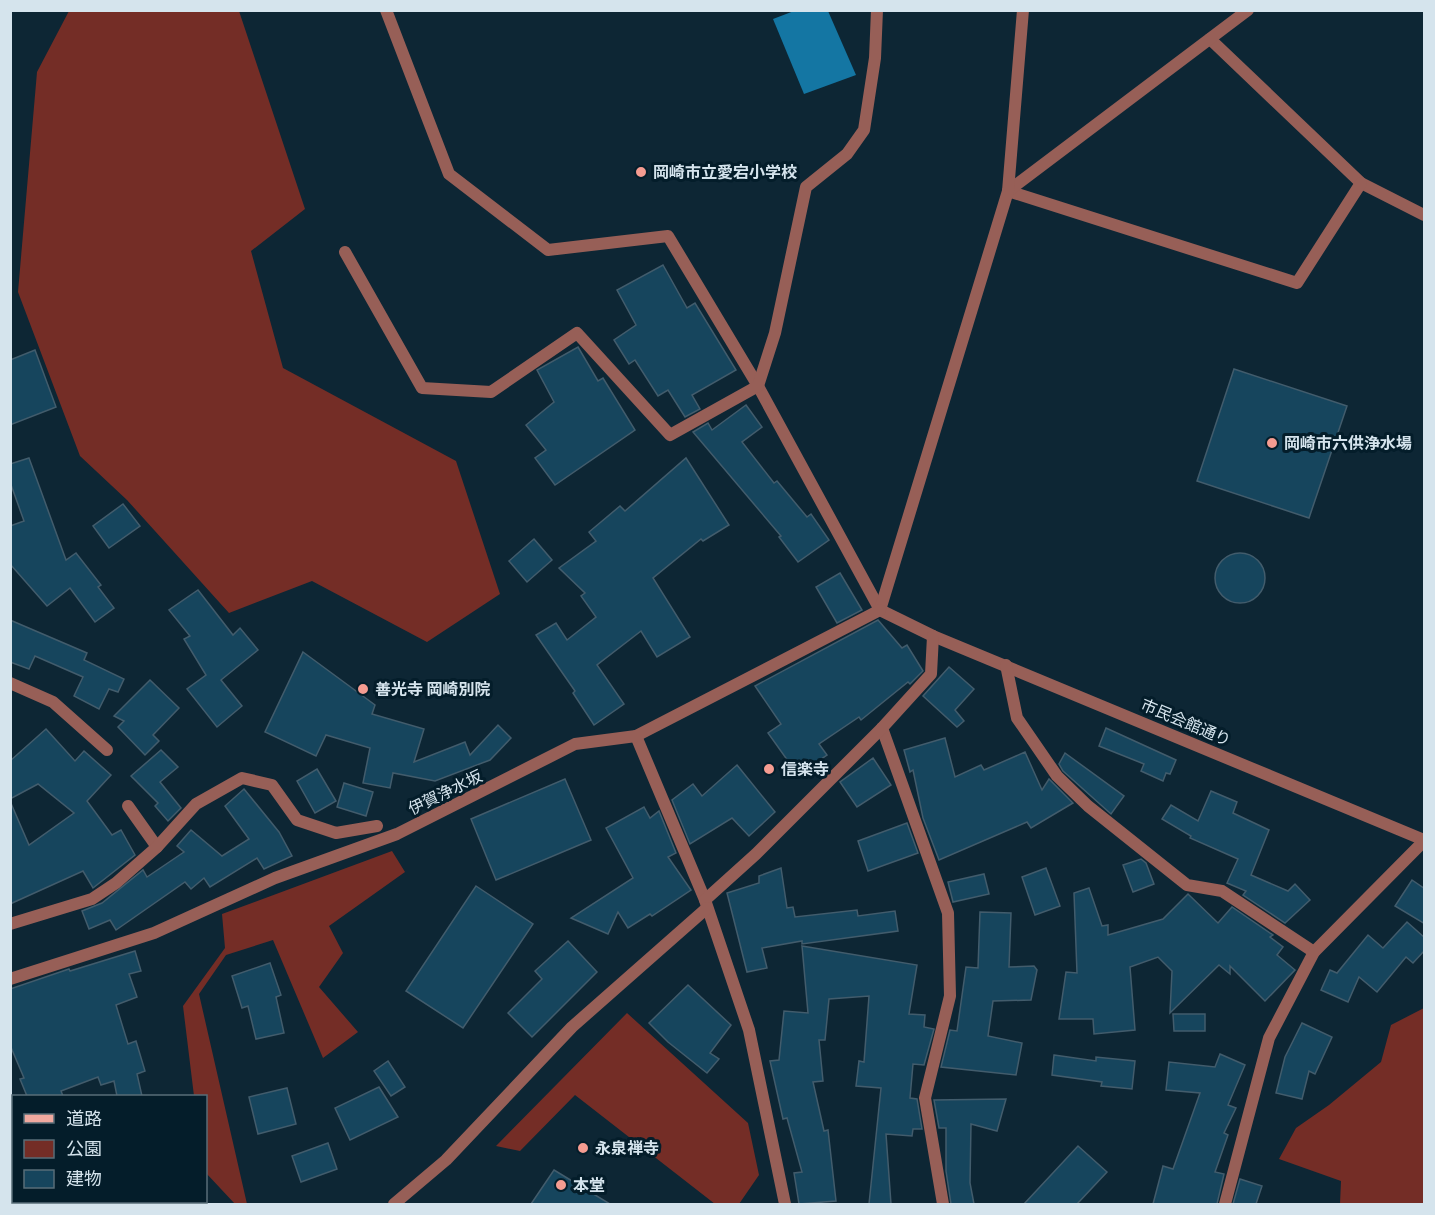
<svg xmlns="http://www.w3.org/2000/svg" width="1435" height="1215" font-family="'Public Sans','Noto Sans JP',sans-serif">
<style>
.green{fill:#742d26}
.water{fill:#1476a3}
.building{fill:#16455d;stroke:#425c6c;stroke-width:1.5}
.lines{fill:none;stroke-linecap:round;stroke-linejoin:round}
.street{stroke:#975f57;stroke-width:12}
.primary{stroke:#f0a99f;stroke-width:15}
.poi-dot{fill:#f59c91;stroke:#041d2a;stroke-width:2}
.labels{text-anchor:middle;stroke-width:6;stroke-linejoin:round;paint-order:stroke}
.poi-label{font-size:16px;font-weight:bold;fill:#d5e4ed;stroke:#041d2a;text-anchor:start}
.street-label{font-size:16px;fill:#d5e4ed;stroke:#041d2a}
</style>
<rect width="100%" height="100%" fill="#0d2634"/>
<g class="green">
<path d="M69,11H239L305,209L251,251L283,368L456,461L500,594L427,642L312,581L229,613L127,500L80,456L18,292L37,72Z"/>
<path d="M392,851L405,872L329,926L343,953L319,987L358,1032L323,1058L273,940L226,955L199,994L247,1204H235L206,1173V1096H194L183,1006L225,948L222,914Z"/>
<path d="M1424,1008V1204H1340L1341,1181L1279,1159L1296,1128L1329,1105L1381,1062L1391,1025Z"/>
<path d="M627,1013L748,1123L759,1175L739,1204H715L575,1095L520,1151L496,1146Z"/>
</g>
<path class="water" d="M794,11H828L856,75L804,94L773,19Z"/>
<g class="building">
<path d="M663,265L687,308L695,303L736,370L692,395L700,409L685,417L668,390L658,396L635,360L629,364L614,340L636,325L617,290Z"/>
<path d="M578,347L598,381L603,378L635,430L555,485L535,458L546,450L526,425L554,402L537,370Z"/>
<path d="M35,350L56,407L10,425V360Z"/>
<path d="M1234,369L1347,406L1309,518L1197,481Z"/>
<path d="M746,405L762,427L742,442L774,483L777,481L807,517L811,514L829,540L798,562L779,537L781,536L693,432L708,423L712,430Z"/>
<path d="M29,458L66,560L76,553L101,585L98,587L114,608L95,622L70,588L47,606L10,564V526L24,521L10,482V464Z"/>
<path d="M686,458L729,525L703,541L701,539L653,578L690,637L657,657L641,631L597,665L624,704L594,725L573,693L575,691L536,635L556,623L567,640L596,617L581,596L585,593L559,568L596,541L589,532L620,506L625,511Z"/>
<path d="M123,504L140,526L109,548L93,526Z"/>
<path d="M534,539L552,560L527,582L509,561Z"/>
<circle cx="1240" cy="578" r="25"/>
<path d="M840,573L862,610L837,623L816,587Z"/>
<path d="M198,590L233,635L240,628L258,650L221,680L242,706L217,727L187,689L206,675L184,639L190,636L169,610Z"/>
<path d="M10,620L87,653L84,660L124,679L118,692L109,689L99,709L74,696L83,677L35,656L29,669L10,662Z"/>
<path d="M878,620L902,648L907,645L923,671L910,684L908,682L861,720L859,717L819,744L827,755L798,775L768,733L781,724L755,686Z"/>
<path d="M303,652L375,705L372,714L424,729L414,762L465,742L470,755L498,725L511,738L490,760L435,781L393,773L390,788L363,783L370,748L326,735L316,756L265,732Z"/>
<path d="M949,667L974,689L955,710L964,721L957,727L923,696Z"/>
<path d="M150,680L179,708L153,735L159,741L145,755L118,727L124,721L114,716Z"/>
<path d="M1106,728L1176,760L1170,774L1166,773L1163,781L1141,771L1144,764L1099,746Z"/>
<path d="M46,729L75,761L84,751L111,775L87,801L112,835L121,830L135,855L93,888L83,871L10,904V801L29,845L74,813L38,784L10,799V761Z"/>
<path d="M945,738L955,777L981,765L984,770L1025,752L1042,790L1049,779L1073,803L1031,828L1027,822L939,860L923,818L913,770L910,772L904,750Z"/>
<path d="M161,750L178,767L160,782L181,808L168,821L155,806L158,803L131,776Z"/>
<path d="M1065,753L1124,796L1111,814L1063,771L1059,764Z"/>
<path d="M873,758L891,785L857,807L840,782Z"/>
<path d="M737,765L775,812L749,836L732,818L690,844L672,800L693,784L702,796Z"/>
<path d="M317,769L336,801L315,813L297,781Z"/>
<path d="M565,779L591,840L496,880L471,819Z"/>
<path d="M344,783L373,792L366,816L337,807Z"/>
<path d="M244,789L279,832L292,856L264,869L257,858L210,887L204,878L191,889L185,882L116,930L110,920L89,929L82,911L102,903L143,870L147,877L184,852L177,846L191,830L222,856L249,839L225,806Z"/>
<path d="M1211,791L1237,802L1233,813L1269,830L1251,875L1288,891L1295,884L1310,900L1285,923L1243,895L1246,891L1227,883L1238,859L1190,838L1191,836L1162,819L1171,805L1198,821Z"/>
<path d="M644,807L650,818L659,811L676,853L668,857L691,890L652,916L650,914L628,928L618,912L608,934L571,918L633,878L606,828Z"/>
<path d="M907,823L918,853L868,871L858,841Z"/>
<path d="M1141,859L1146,863L1154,884L1133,892L1123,865Z"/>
<path d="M781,868L787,908L793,907L795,917L857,910L858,916L895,911L898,931L802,944V941L762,948L767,968L747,972L727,893L759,883V876Z"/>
<path d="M1046,868L1060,906L1035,915L1022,877Z"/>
<path d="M984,874L989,894L953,902L948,882Z"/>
<path d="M1412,880L1425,889V924L1395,906Z"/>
<path d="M476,886L533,924L463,1028L406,991Z"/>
<path d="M1089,888L1102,926L1108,925V935L1163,919L1188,894L1218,923L1232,907L1273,935L1270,937L1283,947L1277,955L1295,970L1265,1001L1230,966V974L1219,965L1170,1013L1172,971L1158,957L1130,967L1135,1030L1094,1034L1093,1019H1059L1066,972L1077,973L1074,893Z"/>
<path d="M980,912L1011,913L1009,967L1034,966L1037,970L1031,1000L993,1001L988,1036L1022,1043L1016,1075L941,1067L950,1030L957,1031L966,967L978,968Z"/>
<path d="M1407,922L1425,938V950L1413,963L1406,957L1377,992L1359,977L1348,1002L1321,990L1330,970L1337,973L1368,935L1383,948Z"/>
<path d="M568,941L597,972L532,1037L508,1013L542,979L535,971Z"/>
<path d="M802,946L917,965L909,1014L925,1015L924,1027L934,1029L924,1065L913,1064L910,1098L917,1099L922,1129H913L912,1136L886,1134L891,1204H869L881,1088L856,1086L859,1061L864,1062L869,996L829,999L825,1040H819L823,1081L813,1082L824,1131L828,1130L836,1201L799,1204L794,1173L802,1172L787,1118L783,1119L770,1061L779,1060L784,1011L808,1013Z"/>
<path d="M135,951L141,971L129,974L137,997L116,1005L128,1044L136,1041L145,1071L137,1074L142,1096H117L114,1081L101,1085L98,1077L61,1091L63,1096H27L20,1079L24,1078L10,1045V989L69,969L70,971Z"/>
<path d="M270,963L281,995L276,997L284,1033L256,1039L248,1006L242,1008L232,976Z"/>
<path d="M688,985L731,1025L710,1053L719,1059L707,1073L668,1042L649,1023Z"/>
<path d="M1173,1014H1205V1031H1174Z"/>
<path d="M1302,1023L1332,1037L1315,1074L1309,1071L1302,1099L1276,1093L1285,1057Z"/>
<path d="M1220,1054L1245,1065L1228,1105L1236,1108L1224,1133L1228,1135L1215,1172L1224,1174L1217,1204H1153L1163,1166L1173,1169L1200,1093L1166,1090L1169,1062L1215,1067Z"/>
<path d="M1054,1055L1096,1061V1057L1135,1061L1132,1089L1101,1086L1102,1082L1052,1075Z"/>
<path d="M388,1061L405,1087L391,1096L374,1071Z"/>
<path d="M379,1087L398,1117L350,1140L335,1108Z"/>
<path d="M287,1088L296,1124L258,1134L249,1097Z"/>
<path d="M1006,1099L997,1131L971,1124L970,1183L974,1204H951L946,1171V1128H939L934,1100Z"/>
<path d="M328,1143L337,1169L301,1182L292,1156Z"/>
<path d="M1078,1146L1107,1172L1077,1204H1024Z"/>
<path d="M554,1170L610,1204H531Z"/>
<path d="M1240,1179L1262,1186L1256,1204H1233Z"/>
</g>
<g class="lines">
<g class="street">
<path d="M386,10L449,174L548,250L668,236L758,386L880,610L933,636L1424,840"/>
<path d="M1210,39L1361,183L1424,215"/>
<path d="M1008,191L1297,283L1361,183"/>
<path d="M1008,191L1248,10"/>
<path d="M345,252L422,388L491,392L577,333L670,435L758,386L775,333L806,187L847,154L864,130L875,58L877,10"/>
<path d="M880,610L1008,191L1023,10"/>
<path d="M1006,665L1017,718L1057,776L1088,806L1187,885L1222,891L1314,952"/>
<path d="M10,683L53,702L107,750"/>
<path d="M882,728L948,913L950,996L925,1098L943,1204"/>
<path d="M636,736L705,900L749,1030L785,1204"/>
<path d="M128,806L157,847"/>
<path d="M705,900L756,854L882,728L931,674L933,636"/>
<path d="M10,924L92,899L116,883L157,847L196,804L242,778L272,785L297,820L336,833L377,826"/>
<path d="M10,979L154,933L275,878L397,834L575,744L636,736L880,610"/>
<path d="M394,1204L446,1160L572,1027L707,908"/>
<path d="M1225,1204L1269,1038L1314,952L1424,841"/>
</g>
<g class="primary">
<path d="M10,1123L14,1129"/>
<path d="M47,1202L48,1204"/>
</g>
</g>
<g class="poi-dot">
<circle cx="641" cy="172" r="6"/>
<circle cx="1272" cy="443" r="6"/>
<circle cx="363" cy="689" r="6"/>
<circle cx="769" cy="769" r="6"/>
<circle cx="583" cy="1148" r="6"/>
<circle cx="561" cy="1185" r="6"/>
</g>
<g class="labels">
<g class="poi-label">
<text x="653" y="178">岡崎市立愛宕小学校</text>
<text x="1284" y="449">岡崎市六供浄水場</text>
<text x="375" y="695">善光寺 岡崎別院</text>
<text x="781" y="775">信楽寺</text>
<text x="595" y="1154">永泉禅寺</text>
<text x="573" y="1191">本堂</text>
</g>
<g class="street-label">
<text transform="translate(1186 722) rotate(23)" y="6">市民会館通り</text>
<text transform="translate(445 792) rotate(-26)" y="6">伊賀浄水坂</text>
</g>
</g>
<rect width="1435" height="1215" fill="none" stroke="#d5e4ed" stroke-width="24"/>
<rect x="12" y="1095" width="195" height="108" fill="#041d2a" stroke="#586d78" stroke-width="1.5"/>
<rect x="24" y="1114" width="30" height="9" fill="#f0a99f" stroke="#586d78" stroke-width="1.5"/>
<text x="66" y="1125" font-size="18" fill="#d5e4ed">道路</text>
<rect x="24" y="1140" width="30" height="18" fill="#742d26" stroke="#586d78" stroke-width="1.5"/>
<text x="66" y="1155" font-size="18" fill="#d5e4ed">公園</text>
<rect x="24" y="1170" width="30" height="18" fill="#16455d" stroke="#586d78" stroke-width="1.5"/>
<text x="66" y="1185" font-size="18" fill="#d5e4ed">建物</text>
</svg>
